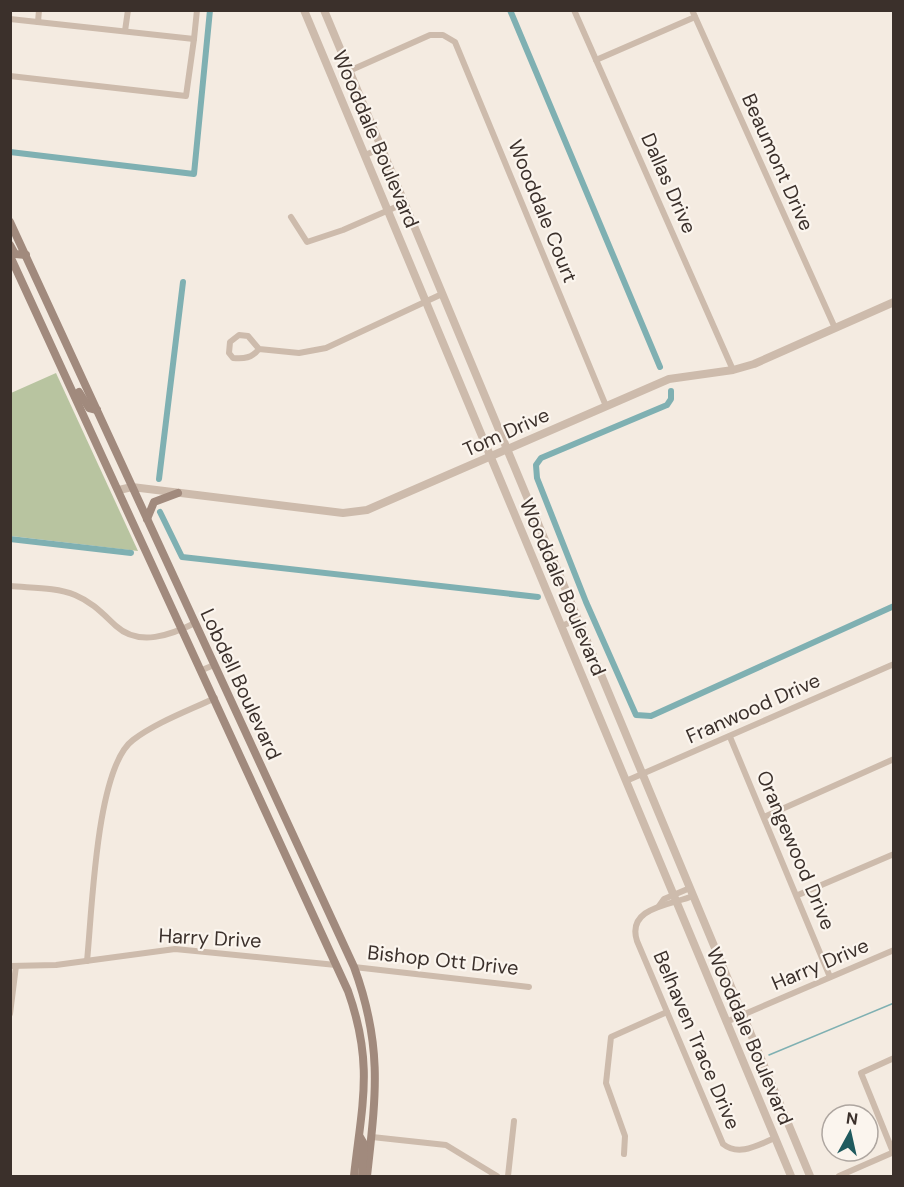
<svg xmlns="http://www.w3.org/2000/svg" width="904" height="1187" font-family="'DM Sans',sans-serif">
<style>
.green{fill:#b8c4a0}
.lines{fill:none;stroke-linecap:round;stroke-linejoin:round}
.stream{stroke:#7fb0b2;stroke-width:1.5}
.canal{stroke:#7fb0b2;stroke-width:6}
.minor{stroke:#cdbbac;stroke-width:6}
.tertiary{stroke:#cdbbac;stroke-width:8}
.secondary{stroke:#a18a7d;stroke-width:8}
.labels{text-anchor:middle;stroke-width:4.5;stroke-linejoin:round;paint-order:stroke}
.street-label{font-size:20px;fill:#3b302b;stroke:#fbf5ee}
</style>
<rect width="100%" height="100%" fill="#f4ebe1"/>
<path class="green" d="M56,373L138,551L11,536V393Z"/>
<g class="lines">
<path class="stream" d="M769,1055L894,1003"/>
<g class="canal">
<path d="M510,10L660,367"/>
<path d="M10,152L194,174L210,10"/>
<path d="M671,391V399L667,405L541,458L536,465L537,478L586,602L636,715L651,716L894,606"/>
<path d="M159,479L183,282"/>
<path d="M160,512L182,557L538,597"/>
<path d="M10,539L131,553"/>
</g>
<g class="minor">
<path d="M574,10L733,370"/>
<path d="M692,10L835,328"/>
<path d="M10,19L194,39L197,10"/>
<path d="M38,22L39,10"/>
<path d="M125,31L128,10"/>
<path d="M596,60L695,17"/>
<path d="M349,71L430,35H443L455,42L606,406"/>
<path d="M10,76L186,96L194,39"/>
<path d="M365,155L382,148"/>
<path d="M291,217L307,242L343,230L405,203"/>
<path d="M259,349L248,336L239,335L230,342L229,353L233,358C244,359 252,358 259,349L299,353L326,348L442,294"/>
<path d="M10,586C31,588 56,587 75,595C92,602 103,614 116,626C139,647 171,635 195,623"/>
<path d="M561,626L577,620"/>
<path d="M202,670L214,665"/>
<path d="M730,737L830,977"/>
<path d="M626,781L894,664"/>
<path d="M764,817L894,759"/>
<path d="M798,895L894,854"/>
<path d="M693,896C671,905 626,907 637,941L723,1144C739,1157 758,1145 775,1138"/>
<path d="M659,906L664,899L690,888"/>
<path d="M87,961C92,913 96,767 133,740C157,722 188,711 215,698"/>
<path d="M10,966L56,965L175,949L336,965"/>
<path d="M354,967L529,987"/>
<path d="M10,1014L16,966"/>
<path d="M726,1022L894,950"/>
<path d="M372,1137L446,1145L497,1176"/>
<path d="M893,1152L861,1073L894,1058"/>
<path d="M624,1154L625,1136L606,1083L611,1037L667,1012"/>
<path d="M508,1176L514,1121"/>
<path d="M839,1176L894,1152"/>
</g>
<g class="tertiary">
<path d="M304,10L791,1176"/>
<path d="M324,10L810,1176"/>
<path d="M119,490L132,487L343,513L367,510L669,379L733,370L754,364L894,302"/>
</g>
<g class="secondary">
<path d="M10,222L354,967C383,1046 376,1095 367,1176"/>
<path d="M10,245L15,254L26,255"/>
<path d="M10,256L348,991C374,1064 362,1104 354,1176"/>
<path d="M79,392L89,408L97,410"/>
<path d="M147,519L154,502L178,493"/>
<path d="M360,1137L364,1144L362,1176"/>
</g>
</g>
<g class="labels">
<g class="street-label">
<text transform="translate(376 139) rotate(67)" y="7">Wooddale Boulevard</text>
<text transform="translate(778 162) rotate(66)" y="7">Beaumont Drive</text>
<text transform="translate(669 183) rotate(66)" y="7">Dallas Drive</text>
<text transform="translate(543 211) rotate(68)" y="7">Wooddale Court</text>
<text transform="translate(506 432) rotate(-24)" y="7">Tom Drive</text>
<text transform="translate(563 587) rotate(67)" y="7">Wooddale Boulevard</text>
<text transform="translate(241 684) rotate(65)" y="7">Lobdell Boulevard</text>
<text transform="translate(753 708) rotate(-24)" y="7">Franwood Drive</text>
<text transform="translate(796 850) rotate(67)" y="7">Orangewood Drive</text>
<text transform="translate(210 938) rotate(3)" y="7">Harry Drive</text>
<text transform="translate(443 960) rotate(6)" y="7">Bishop Ott Drive</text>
<text transform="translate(820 964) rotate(-23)" y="7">Harry Drive</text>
<text transform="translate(750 1036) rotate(67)" y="7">Wooddale Boulevard</text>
<text transform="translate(697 1040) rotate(67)" y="7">Belhaven Trace Drive</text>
</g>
</g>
<rect width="904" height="1187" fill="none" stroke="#3b302b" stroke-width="24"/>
<g transform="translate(850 1133) rotate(8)"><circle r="28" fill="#fbf5ee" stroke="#aea6a0" stroke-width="1.5"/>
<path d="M0-4.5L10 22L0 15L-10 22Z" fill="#1f5a5e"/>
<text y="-9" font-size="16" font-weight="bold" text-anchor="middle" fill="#3b302b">N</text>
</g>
</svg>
